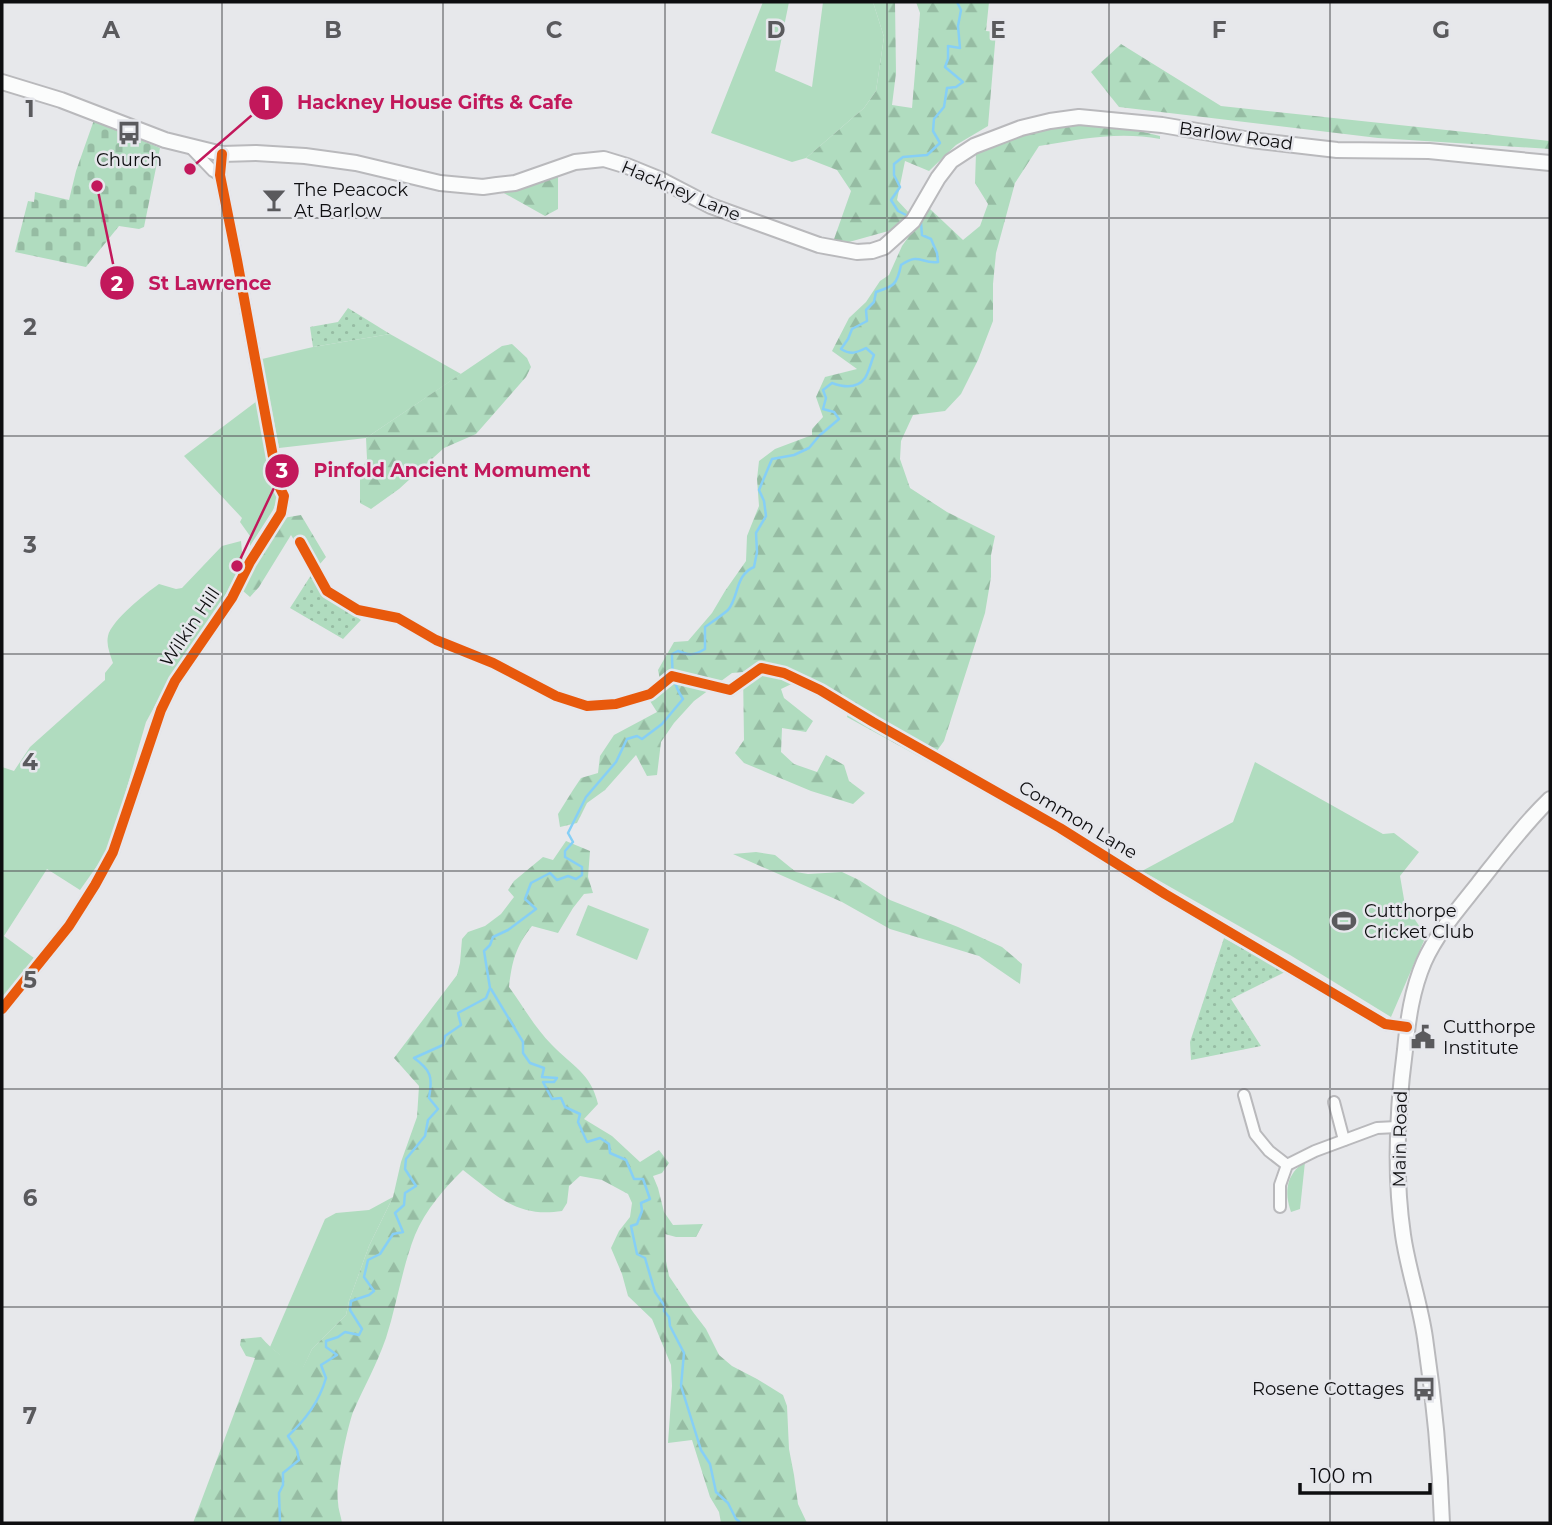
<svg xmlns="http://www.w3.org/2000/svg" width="1552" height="1525" font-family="Montserrat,sans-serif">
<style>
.green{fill:#b0dcbf}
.forest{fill:url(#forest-firs)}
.cemetery{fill:url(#cemetery-stones)}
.garden{fill:url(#garden-dots)}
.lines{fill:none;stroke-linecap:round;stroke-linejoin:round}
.stream{stroke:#86cff6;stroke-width:2.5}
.minor-casing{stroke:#b9b9bc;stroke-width:14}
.secondary-casing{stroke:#b9b9bc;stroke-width:18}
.minor{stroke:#fbfcfc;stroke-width:10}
.secondary{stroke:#fbfcfc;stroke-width:14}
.cycleway-casing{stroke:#e6e7ec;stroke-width:15}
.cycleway{stroke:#e8590c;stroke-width:10}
.grid{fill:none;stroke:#5a5a5d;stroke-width:2;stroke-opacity:0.55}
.labels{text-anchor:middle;stroke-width:5;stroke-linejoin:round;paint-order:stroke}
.street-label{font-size:18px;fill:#0e0e10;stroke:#e6e7ec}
.poi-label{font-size:18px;fill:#0e0e10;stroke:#e6e7ec;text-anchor:start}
.grid-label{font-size:23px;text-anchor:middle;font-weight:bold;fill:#5a5a5d;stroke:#e6e7ec;stroke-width:5;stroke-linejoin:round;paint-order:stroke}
.leader{fill:none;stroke:#c2185b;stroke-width:2.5}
.callout-dot{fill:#c2185b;stroke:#e6e7ec;stroke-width:2.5}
.mark-label{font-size:21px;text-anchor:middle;font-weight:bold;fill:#fff}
.callout-label{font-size:19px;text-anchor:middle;font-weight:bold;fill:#c2185b;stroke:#e6e7ec;stroke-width:5;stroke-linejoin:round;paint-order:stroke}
</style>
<defs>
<pattern id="forest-firs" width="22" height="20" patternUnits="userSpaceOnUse" patternTransform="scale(1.75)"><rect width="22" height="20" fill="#b0dcbf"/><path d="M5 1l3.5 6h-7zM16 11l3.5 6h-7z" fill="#96bca3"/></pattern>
<pattern id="cemetery-stones" width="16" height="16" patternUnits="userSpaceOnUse" patternTransform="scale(1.75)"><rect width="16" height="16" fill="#b0dcbf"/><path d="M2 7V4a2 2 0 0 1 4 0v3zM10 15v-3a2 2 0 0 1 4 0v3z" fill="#96bca3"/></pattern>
<pattern id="garden-dots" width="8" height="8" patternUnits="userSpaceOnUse" patternTransform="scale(1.75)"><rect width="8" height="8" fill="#b0dcbf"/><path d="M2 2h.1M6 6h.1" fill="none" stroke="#96bca3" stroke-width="1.8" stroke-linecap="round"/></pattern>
</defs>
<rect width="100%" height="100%" fill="#e7e8eb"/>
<g class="green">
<path d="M763,2H789L775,71L812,87L823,2H873L884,37L876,91L864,108L806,158L792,162L711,133Z"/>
<path d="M390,334L461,374L366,438L279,448L262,359L313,347Z"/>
<path d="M257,401L280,494L273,510L250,546V536L240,522L242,518L184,456Z"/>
<path d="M241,541L243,562L235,560L230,567L237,572L223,600L169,680L146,722L109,849L80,890L47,869L4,936L34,958L4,999L2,998V767L14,771L30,747L105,680V673L113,663C110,654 106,645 108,636C111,621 146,593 159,584L176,589L182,588L222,546Z"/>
<path d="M1255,762L1383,834L1394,833L1419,852L1400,876L1405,905L1426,936L1391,1017L1290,955L1142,871L1233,822Z"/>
<path d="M588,905L649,929L637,960L576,935Z"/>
<path d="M1305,1162L1300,1209L1291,1212C1284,1192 1286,1174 1305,1162Z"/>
<path d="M393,1197L369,1246L349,1301L346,1315L312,1349L303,1368L285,1359L270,1347L325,1219L336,1213L369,1210Z"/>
</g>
<g class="forest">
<path d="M873,2H895L896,73L892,105L912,108L920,13L916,2H989L986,31L996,32L988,126L956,145L929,171L905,161L897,200L911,215L892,230L849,242H833L851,191L837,170L806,158L864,108L876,91L884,37Z"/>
<path d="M1121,44L1221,106L1550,141V149L1378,138L1119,107L1091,72Z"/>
<path d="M1077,124L1115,125L1160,136V139C1119,131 1080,139 1039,146L1015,183L996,253L993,284V321L978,360L961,394L945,411L913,415L901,441L900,459L910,488L947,512L995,536L991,555V577L985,613L944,741L929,762L847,717L851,701L802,679L781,689L784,698L813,721L806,732L782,728L781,752L794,764L817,772L826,755L844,765L849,781L865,793L853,804L811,791L744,763L735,753L744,740L743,672L732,673L694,701L674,723L661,742L657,775L647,776L636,755L605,790L587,803L577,823L560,827L558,814L573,790L581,778L598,773L600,756L614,735L657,712L650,701L662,689L658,670L674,642L688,641L712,613L725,591L746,561L747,536L759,506L757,479L759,461L775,449L812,435V429L823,417L816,397L825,377L857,369L832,351L849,318L866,302L880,281L889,275L902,246L929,208L963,240L980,226L988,204L975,183L976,153L1019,136Z"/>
<path d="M558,173V209L545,216L502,192Z"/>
<path d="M512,344L527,358L531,367L526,377L476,434L444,448L399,489L371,509L360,503V472L367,459L366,438L502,346Z"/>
<path d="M301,515L326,557L313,572L291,535L259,587L250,597L243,591L259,559L283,518Z"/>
<path d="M566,841L590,851L588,877L593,893L584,894L573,908L558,933L532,926C516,946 512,961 509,987C523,1006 535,1028 552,1045C572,1066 591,1073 598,1104L584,1119L612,1136L640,1162L659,1150L669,1163L662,1173L653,1176L658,1188L664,1212L673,1225L703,1224L696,1237H676L665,1234L666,1261L669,1276L693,1312L706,1329L719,1355L732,1366L757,1379L783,1395L787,1406L789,1449L794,1475L798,1504L807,1523H721L719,1512L710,1497L692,1440L668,1443L672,1386L671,1365L652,1319L628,1296L622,1274L611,1248L619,1231L630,1217L632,1203L628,1194L602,1180L580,1176L569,1186L567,1203L562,1211C516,1218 496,1195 463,1170C445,1187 425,1211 415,1235C402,1268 397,1304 386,1338C377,1364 364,1387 353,1412C347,1429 335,1485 338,1502C338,1509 341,1516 342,1523H193L255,1358L246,1356L240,1345L241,1339L261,1337C273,1351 285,1359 303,1367L312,1349L346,1315L349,1301L369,1246L393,1197L401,1162L417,1117L419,1086L394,1058L457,975L460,963L462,939L468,932L485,926L501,914L514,897L508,890L514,881L543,857L553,860Z"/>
<path d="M756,852L775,855L796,872L808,874L842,872L859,880L890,900L958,927L1002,947L1022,964L1020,984L979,956L890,929L842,902L733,854Z"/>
</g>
<path class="cemetery" d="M94,120L160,148L144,227L139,229L119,226L86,267L15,252L28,201L34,202L35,192L69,200L76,171Z"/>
<g class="garden">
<path d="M348,308L390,334L313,347L310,327L338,322Z"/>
<path d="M313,572L321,593L361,620L343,639L290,608Z"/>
<path d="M1224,938L1285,972L1231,999L1261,1046L1191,1060L1190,1042Z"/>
</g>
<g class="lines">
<g class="stream">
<path d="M910,217L898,211L891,200L900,187L894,175V164L903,157L927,155L940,143L933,131L934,119L944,107L947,88L956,87L963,82L945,67L948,59V46L960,48L958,26L961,10L957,2"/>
<path d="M491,989L523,1042V1053L530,1063L544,1068L542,1077L557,1078L554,1082H543L552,1099L561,1098L565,1107L580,1114L578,1122L587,1142L600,1138L609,1144L610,1153L626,1160L634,1179H643L650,1199L641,1203L642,1211L637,1224L631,1226L637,1254L645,1258L655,1292L664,1305V1311L669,1317L670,1326L684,1353L681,1386L701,1450L710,1464L716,1492L728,1503L736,1519L741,1523"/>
<path d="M280,1523L279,1493L283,1485V1473L299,1460L297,1450L288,1436C306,1419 319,1402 326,1378L321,1365L337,1355L326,1347V1341L338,1337L345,1332L359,1335L362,1329L350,1310L351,1301L369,1295L374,1291L364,1277L368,1260L380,1254L393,1234L403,1232L395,1213L404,1205L405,1193L416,1186L405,1169L406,1159L425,1136L428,1120L438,1109L429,1098C433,1077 431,1070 414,1058L443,1045L445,1036L461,1025L458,1013L486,998L490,988L484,951L490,945L493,937L508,930L536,909L525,899L531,883L550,873L557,880L568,876L576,879L582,875V867L565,857V851L573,842L568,833L586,797L616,762L627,739L637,736L642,739L662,724L683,699C673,684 672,672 672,654L678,651C689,656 695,655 705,649V627C712,622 721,616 728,610C739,597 735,575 754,567L757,552L756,533L766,516L764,501L759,490L772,459L794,455L809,448L819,436L839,419L834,412L823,409L826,398L823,390L832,383C843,387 857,389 865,378C869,372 871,362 874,355L866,348C856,353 851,355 841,349L848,339L852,329L867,321L866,310L874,302L876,292C894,286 897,285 901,265C920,252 920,264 938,262L937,253L931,239L922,235L921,223L919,222"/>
</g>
<g class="minor-casing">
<g id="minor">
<path d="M189,146L213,171L220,175"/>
<path d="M730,690L761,668L784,673L820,690L873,722L1060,828L1165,894L1385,1024L1407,1027"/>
<path d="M2,1009L69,926L95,885L113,852L161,710L175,681L232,598L250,562L281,513L284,496L278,484L237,260L220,175L222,154"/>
<path d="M1244,1095L1255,1134L1269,1151L1287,1165"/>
<path d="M1334,1102L1344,1140"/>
<path d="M1280,1207V1185L1287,1165L1315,1151L1377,1128L1397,1127"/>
</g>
</g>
<g class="secondary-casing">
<g id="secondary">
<path d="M2,82L61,100L165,140L222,154L256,153L305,156L356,163L440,183L483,187L497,185L515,183L575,162L604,159L627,166L659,179L711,206L819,245L857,252L872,251L884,247L913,221L938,178L951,161L974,146L1021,128L1050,121L1079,117L1162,125L1251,140L1337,150L1429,151L1550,163"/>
<path d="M1442,1523C1440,1462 1434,1399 1425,1338C1420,1303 1408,1270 1403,1235C1394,1173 1397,1111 1405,1050C1408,1019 1412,990 1424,962C1437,933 1459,908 1478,884C1501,855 1524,824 1550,799"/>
</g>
</g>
<use href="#minor" class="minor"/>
<use href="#secondary" class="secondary"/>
<g class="cycleway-casing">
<g id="cycleway">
<path d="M300,542L327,591L358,610L398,618L436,640L493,663L556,696L587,706L616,704L650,694L672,676L730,690L761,668L784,673L820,690L873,722L1060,828L1165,894L1385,1024L1407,1027"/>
<path d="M2,1009L69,926L95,885L113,852L161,710L175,681L232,598L250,562L281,513L284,496L278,484L237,260L220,175L222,154"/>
</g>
</g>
<use href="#cycleway" class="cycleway"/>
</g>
<path class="grid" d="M222,2V1523M443,2V1523M665,2V1523M887,2V1523M1109,2V1523M1330,2V1523M2,218H1550M2,436H1550M2,654H1550M2,871H1550M2,1089H1550M2,1307H1550"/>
<defs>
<g id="bus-bare" transform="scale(1.89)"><path d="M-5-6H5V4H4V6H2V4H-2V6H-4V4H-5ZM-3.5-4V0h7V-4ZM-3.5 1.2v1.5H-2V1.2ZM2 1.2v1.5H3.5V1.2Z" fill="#5a5a5d" stroke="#e6e7ec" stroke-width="2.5" paint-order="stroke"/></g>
<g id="bar-bare" transform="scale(1.89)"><path d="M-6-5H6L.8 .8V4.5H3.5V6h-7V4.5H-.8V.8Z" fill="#5a5a5d" stroke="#e6e7ec" stroke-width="2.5" paint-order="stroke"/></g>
<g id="stadium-bare" transform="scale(1.89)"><path d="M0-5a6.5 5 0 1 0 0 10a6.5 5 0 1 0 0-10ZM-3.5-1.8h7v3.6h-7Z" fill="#5a5a5d" stroke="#e6e7ec" stroke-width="2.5" paint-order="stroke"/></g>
<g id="civic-bare" transform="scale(1.89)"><path d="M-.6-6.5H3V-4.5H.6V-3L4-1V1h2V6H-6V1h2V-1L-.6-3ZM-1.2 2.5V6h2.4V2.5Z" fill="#5a5a5d" stroke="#e6e7ec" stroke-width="2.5" paint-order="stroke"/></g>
</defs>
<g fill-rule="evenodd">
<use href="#bus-bare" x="129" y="133"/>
<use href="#bar-bare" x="274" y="200"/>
<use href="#stadium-bare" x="1344" y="921"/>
<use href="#civic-bare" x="1423" y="1037"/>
<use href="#bus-bare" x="1424" y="1389"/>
</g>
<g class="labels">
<g class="street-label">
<text transform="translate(1236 136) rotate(8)" y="6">Barlow Road</text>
<text transform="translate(681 191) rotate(23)" y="6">Hackney Lane</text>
<text transform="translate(190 627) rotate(-56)" y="6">Wilkin Hill</text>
<text transform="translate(1078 820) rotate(31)" y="6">Common Lane</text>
<text transform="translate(1400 1139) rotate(-89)" y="6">Main Road</text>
</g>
<g class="poi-label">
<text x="129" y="166" text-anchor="middle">Church</text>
<text x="294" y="196">The Peacock<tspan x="294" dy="21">At Barlow</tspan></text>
<text x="1364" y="917">Cutthorpe<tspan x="1364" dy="21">Cricket Club</tspan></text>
<text x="1443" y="1033">Cutthorpe<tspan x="1443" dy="21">Institute</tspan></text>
<text x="1404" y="1395" text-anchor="end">Rosene Cottages</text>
</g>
</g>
<g class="grid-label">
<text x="111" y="38">A</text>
<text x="333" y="38">B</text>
<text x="554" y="38">C</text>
<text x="776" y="38">D</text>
<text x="998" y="38">E</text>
<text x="1219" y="38">F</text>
<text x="1441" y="38">G</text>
<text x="30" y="117">1</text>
<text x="30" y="335">2</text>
<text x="30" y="553">3</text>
<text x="30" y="770">4</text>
<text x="30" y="988">5</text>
<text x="30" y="1206">6</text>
<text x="30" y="1424">7</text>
</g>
<path class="leader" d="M190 169L266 103M97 186L117 283M237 566L282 471"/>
<g class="callout-dot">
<circle cx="190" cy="169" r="7"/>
<circle cx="97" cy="186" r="7"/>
<circle cx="237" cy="566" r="7"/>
<circle cx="266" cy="103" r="18"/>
<circle cx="117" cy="283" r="18"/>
<circle cx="282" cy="471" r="18"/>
</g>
<g class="mark-label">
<text x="266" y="110">1</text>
<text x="117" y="291">2</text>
<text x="282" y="478">3</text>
</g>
<g class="callout-label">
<text x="435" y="109">Hackney House Gifts &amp; Cafe</text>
<text x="210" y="290">St Lawrence</text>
<text x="452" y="477">Pinfold Ancient Momument</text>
</g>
<rect width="1552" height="1525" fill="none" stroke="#0e0e10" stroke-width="7"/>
<path d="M1300 1483v10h130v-10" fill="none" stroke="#0e0e10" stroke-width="3.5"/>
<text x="1310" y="1483" font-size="21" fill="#0e0e10" stroke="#e6e7ec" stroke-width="5" paint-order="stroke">100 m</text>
</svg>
